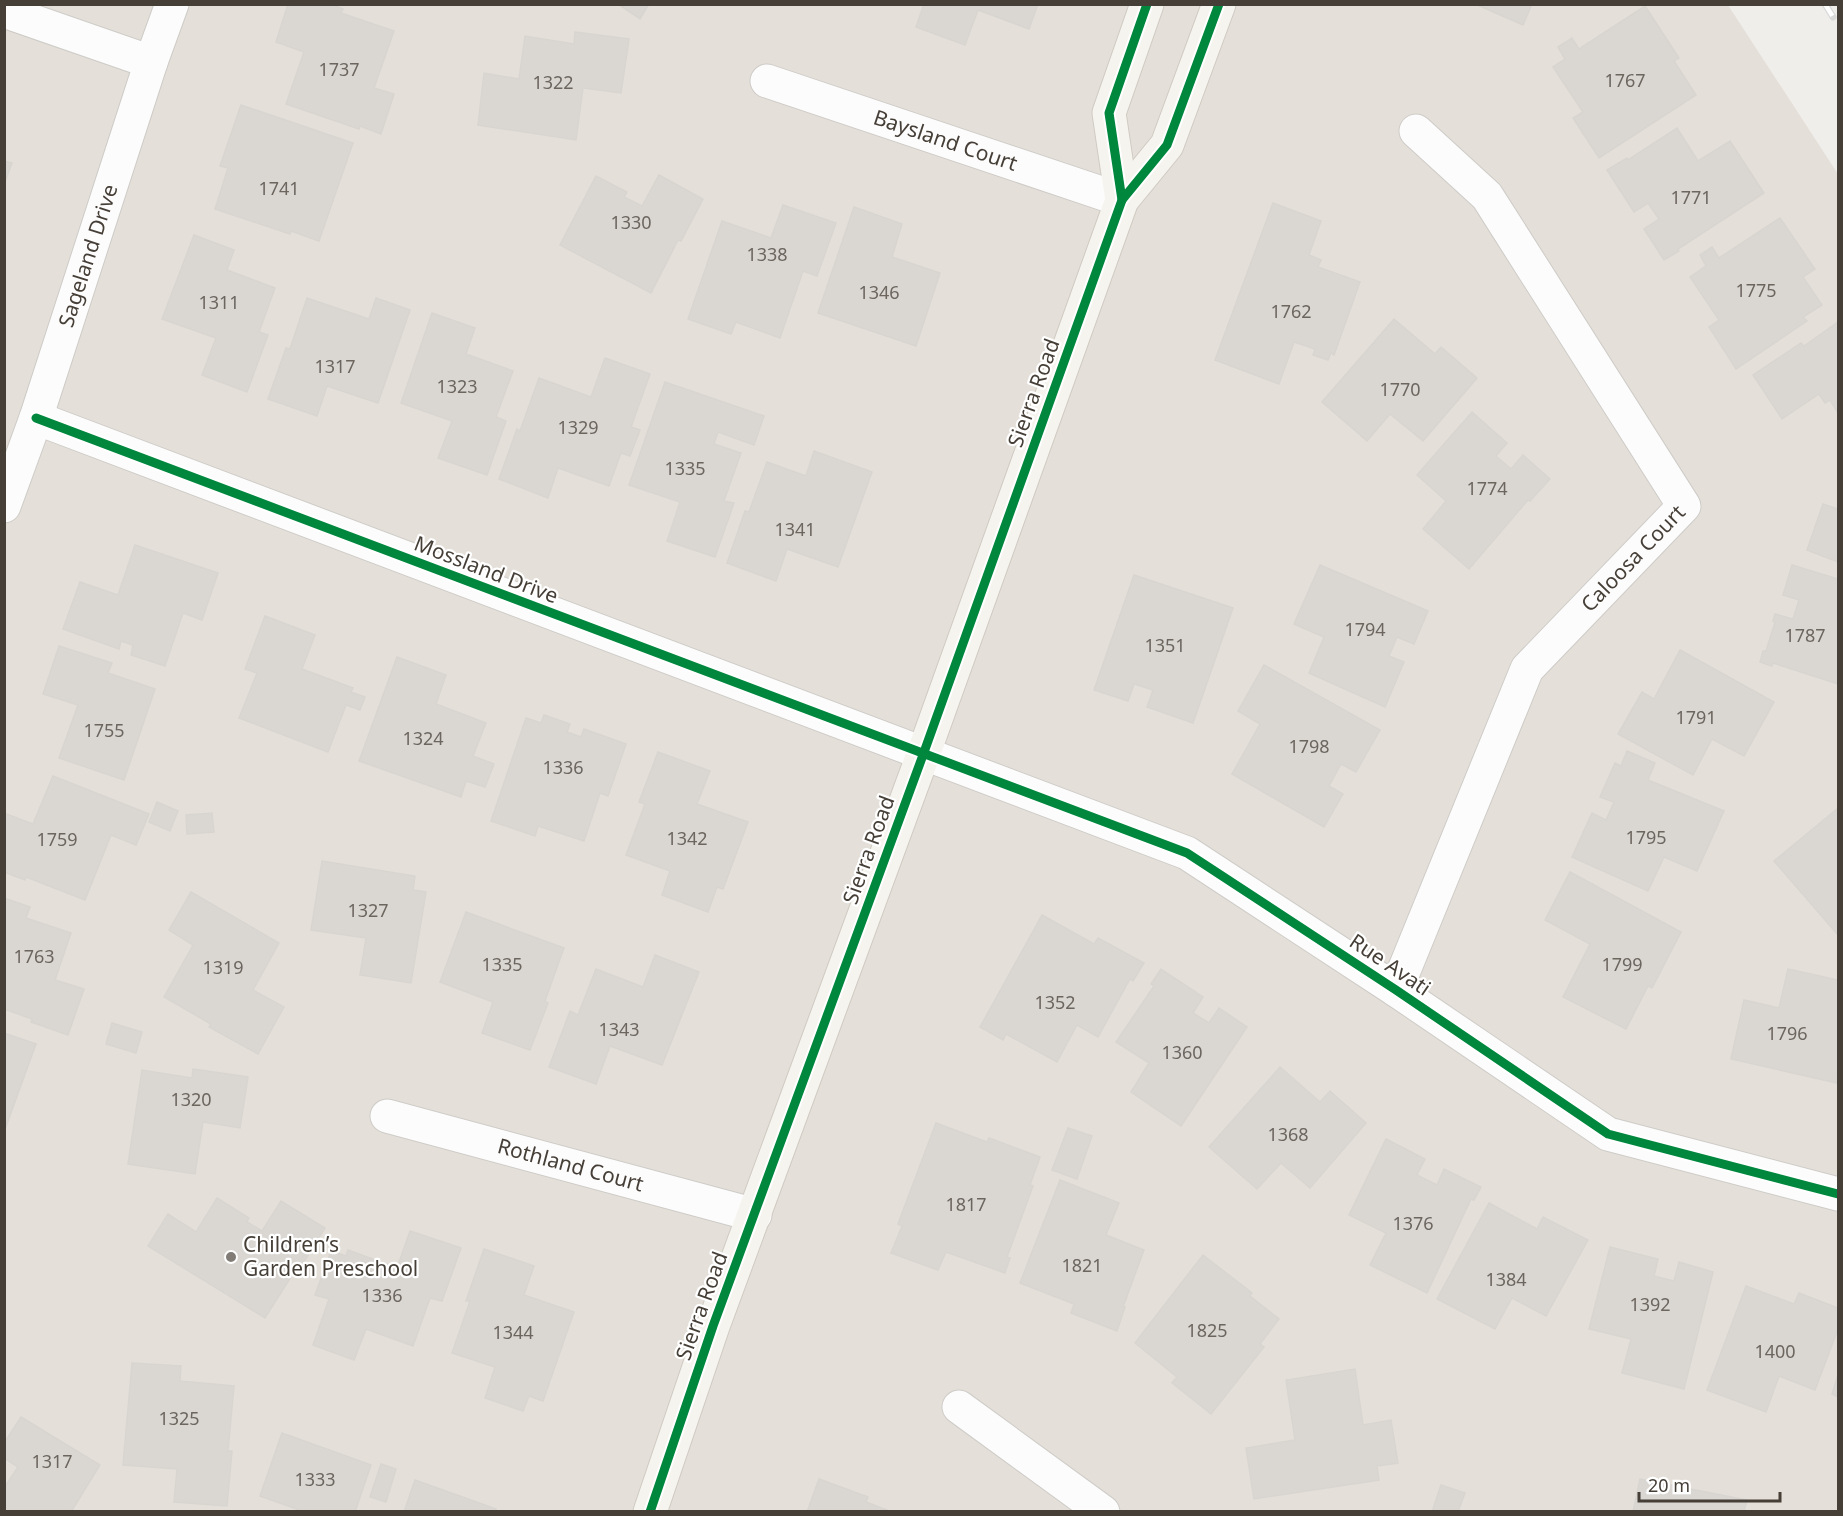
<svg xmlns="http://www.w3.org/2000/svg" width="1843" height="1516" font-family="'Noto Sans',sans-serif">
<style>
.residential{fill:#e4dfd8}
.building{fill:#dad7d3;stroke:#d8d5d1;stroke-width:1.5}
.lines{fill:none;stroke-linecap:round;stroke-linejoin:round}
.minor-casing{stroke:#ceccc8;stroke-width:35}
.secondary-casing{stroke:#cfcac2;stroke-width:35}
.minor{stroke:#fdfcfc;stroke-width:33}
.secondary{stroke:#f6f4ef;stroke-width:33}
.rail-casing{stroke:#d9d9d8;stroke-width:7}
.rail{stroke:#fff;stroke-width:4.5;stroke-dasharray:14;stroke-linecap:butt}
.cycleway-casing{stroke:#fff;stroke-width:13}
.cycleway{stroke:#00873e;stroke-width:9}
.poi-dot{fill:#827c76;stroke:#fff;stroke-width:2}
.labels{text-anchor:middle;stroke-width:4.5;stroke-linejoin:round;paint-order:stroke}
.number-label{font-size:18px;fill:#6c665f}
.street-label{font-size:21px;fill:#463f37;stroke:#fff}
.poi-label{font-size:21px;fill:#463f37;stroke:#fff;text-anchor:start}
</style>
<rect width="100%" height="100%" fill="#f0eeeb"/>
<path class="residential" d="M5,5H1728L1838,174V1511L5,1512Z"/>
<g class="building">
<path d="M288,4H330L343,9L341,13L394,31L374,88L394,94L381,134L360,126L359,129L286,104L304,52L276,42Z"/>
<path d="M618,4H649L640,19Z"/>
<path d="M924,4H1038L1029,29L978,10L965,45L916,27Z"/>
<path d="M1475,4H1532L1523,25Z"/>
<path d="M1645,6L1679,58L1674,61L1696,95L1599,158L1573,118L1583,112L1553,67L1565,59L1558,47L1572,38L1579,49Z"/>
<path d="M575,32L629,39L621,93L583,88L576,140L478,125L484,73L519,79L525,36L574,44Z"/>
<path d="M241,105L353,143L319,241L291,231L290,234L215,209L228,168L220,166Z"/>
<path d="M1677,128L1698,161L1730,141L1764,193L1678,249L1679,251L1664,260L1644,229L1659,219L1648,203L1634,212L1607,170L1627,158L1628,160Z"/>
<path d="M4,161L12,163L4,185Z"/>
<path d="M659,175L703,199L681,241L678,240L651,293L560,245L596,176L627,192L624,197L642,206Z"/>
<path d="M1273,203L1321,221L1309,255L1321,260L1318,267L1360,282L1334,355L1331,353L1328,360L1313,355L1315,349L1294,342L1279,384L1215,360Z"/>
<path d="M783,205L836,223L817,276L803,271L780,338L736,322L731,334L688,319L722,221L771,238Z"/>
<path d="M854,207L902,224L892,257L940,273L916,346L818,313Z"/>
<path d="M1780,218L1815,269L1803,277L1822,305L1803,317L1807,321L1736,369L1709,327L1719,320L1690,277L1706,266L1700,255L1712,247L1719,258Z"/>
<path d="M194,235L234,250L227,270L275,288L259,332L268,335L247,392L202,375L216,338L162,319Z"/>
<path d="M307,298L369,319L376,298L410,310L378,403L327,386L317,416L268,399L286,348L290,349Z"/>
<path d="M432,313L475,328L466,354L513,371L496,417L506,421L487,475L438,458L452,421L401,403Z"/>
<path d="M1394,319L1435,354L1441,347L1477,378L1423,441L1390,414L1367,441L1322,402Z"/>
<path d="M1838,322V413L1830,400L1825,403L1819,394L1782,419L1753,375L1801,343L1804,346Z"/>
<path d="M605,358L650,374L631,427L640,430L630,456L621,453L609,486L558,468L548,498L499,479L517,429L520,431L539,378L591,397Z"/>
<path d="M665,382L764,416L754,445L718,432L714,444L741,453L724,501L734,503L715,557L667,541L680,502L629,485Z"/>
<path d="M1472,412L1507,443L1496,456L1511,469L1523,455L1550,479L1530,501L1528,500L1469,569L1423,529L1446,501L1417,475Z"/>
<path d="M814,451L872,472L838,567L787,549L776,581L727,563L745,511L749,512L767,462L806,476Z"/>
<path d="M1823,504L1838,509V562L1807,550Z"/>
<path d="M135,545L218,573L202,620L183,613L165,666L131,655L133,645L121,641L119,649L63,629L80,582L118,595Z"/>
<path d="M1320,565L1428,611L1414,644L1397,637L1389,656L1404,662L1385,707L1309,673L1324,637L1294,624Z"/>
<path d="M1792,565L1838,579V684L1773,663L1772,666L1760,662L1763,651H1766L1775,622L1773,621L1775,614L1793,619L1799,600L1783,595Z"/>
<path d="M1134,575L1233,608L1193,723L1147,707L1153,690L1134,684L1128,701L1094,690Z"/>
<path d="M265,616L315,635L302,669L353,688L351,692L365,697L360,710L346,705L328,752L239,718L257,673L245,669Z"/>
<path d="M59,646L112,663L108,673L155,689L124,780L59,758L78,705L43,694Z"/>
<path d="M1680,650L1774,702L1744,756L1712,739L1693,775L1618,734L1642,692L1654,699Z"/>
<path d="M397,657L446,675L436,704L486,723L473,756L494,764L485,787L466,781L461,797L359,761Z"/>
<path d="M1264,665L1380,730L1356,772L1341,764L1329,786L1343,794L1324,827L1232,774L1260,724L1238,711Z"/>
<path d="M544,715L570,724L567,732L581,737L584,729L626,744L608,796L600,793L584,841L538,826L535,836L491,821L526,718L541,723Z"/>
<path d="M1627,751L1655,763L1648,780L1724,811L1697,871L1664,857L1648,891L1572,857L1592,813L1606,820L1614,802L1600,797L1615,763L1621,766Z"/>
<path d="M658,752L710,771L697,804L748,822L723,889L717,887L708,912L662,895L670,871L626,855L645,804L639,802Z"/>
<path d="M53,776L149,814L136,845L111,835L85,900L26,877L25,880L4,872V813L33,824Z"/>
<path d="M157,802L178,811L170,831L149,822Z"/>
<path d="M1838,808V935L1774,861Z"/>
<path d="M212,813L214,832L187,834L186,815Z"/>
<path d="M322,861L415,876L413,890L426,892L411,983L360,975L366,938L311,930Z"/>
<path d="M1570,872L1681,932L1652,988L1648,986L1626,1029L1563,997L1590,944L1545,920Z"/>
<path d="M191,892L279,943L253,990L284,1007L258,1054L209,1027L211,1024L164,997L193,945L169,930Z"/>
<path d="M4,898L30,907L26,918L71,933L55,980L84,989L68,1035L31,1022L32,1019L4,1009Z"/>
<path d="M466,912L564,948L545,1001L548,1003L530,1050L482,1033L493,1002L440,982Z"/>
<path d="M1042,915L1094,944L1098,938L1144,963L1133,981L1130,979L1098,1037L1077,1025L1057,1062L1006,1034L1003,1040L980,1027Z"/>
<path d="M655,955L699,972L662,1065L610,1046L596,1084L549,1067L570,1011L578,1015L596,969L643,987Z"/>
<path d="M1161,969L1203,997L1193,1013L1209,1023L1219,1008L1247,1027L1181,1126L1131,1092L1149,1063L1116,1042L1154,986L1151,984Z"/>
<path d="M1788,969L1838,980V1075L1837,1083L1731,1059L1744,1000L1779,1008Z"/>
<path d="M112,1023L142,1032L136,1053L106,1044Z"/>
<path d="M4,1033L36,1044L4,1132Z"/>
<path d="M1280,1067L1320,1102L1330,1091L1366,1123L1310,1188L1281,1163L1257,1189L1209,1147Z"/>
<path d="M193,1069L248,1077L240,1128L203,1122L195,1174L128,1164L142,1070L192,1078Z"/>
<path d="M936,1123L987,1142L989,1138L1040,1157L1030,1185L1033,1186L1007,1257L1010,1258L1005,1273L946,1252L938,1270L891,1253L902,1226L898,1224Z"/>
<path d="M1068,1128L1092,1136L1077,1179L1052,1170Z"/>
<path d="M1386,1139L1425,1159L1417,1175L1437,1185L1444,1169L1481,1187L1474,1200L1471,1199L1427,1293L1370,1265L1386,1233L1349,1215Z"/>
<path d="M1060,1180L1119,1203L1106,1235L1144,1250L1123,1307H1125L1117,1331L1071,1313L1074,1304L1020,1283Z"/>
<path d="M217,1198L249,1218L247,1222L262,1231L281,1201L325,1228L297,1273L294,1272L265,1318L148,1246L168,1214L196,1232Z"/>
<path d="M1489,1203L1537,1229L1543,1217L1588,1240L1546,1316L1512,1298L1495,1329L1437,1299Z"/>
<path d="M410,1231L461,1248L442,1301L430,1298L413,1346L366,1329L354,1360L313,1345L329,1299L315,1295L331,1251L346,1256L348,1250L397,1268Z"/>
<path d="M1610,1247L1658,1259L1654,1276L1674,1281L1679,1262L1713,1272L1684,1389L1622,1373L1631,1339L1589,1329Z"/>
<path d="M484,1249L534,1266L524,1295L574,1312L543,1401L529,1396L523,1411L485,1398L495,1367L452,1353L470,1301H466Z"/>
<path d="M1203,1255L1252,1293L1250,1296L1279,1319L1260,1344L1264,1347L1211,1414L1172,1383L1177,1377L1135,1343Z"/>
<path d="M1746,1286L1794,1304L1799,1293L1838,1308V1329L1815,1390L1779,1376L1766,1412L1707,1390Z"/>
<path d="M132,1363L181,1366L180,1381L234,1386L228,1451H232L227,1506L174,1502L177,1469L123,1465Z"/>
<path d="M1355,1369L1363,1425L1391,1420L1398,1463L1377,1466L1379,1480L1254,1499L1246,1448L1295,1440L1286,1380Z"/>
<path d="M1838,1375V1397L1832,1394Z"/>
<path d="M21,1417L100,1465L71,1512H4V1488L18,1467L4,1458V1443Z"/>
<path d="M282,1433L371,1465L355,1512H305L260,1496Z"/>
<path d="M381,1464L396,1469L386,1502L370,1497Z"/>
<path d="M819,1479L868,1497L866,1502L892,1512H807Z"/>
<path d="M1640,1479L1747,1500L1744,1512H1633Z"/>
<path d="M415,1480L496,1509L495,1512H404Z"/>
<path d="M1441,1485L1465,1493L1458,1512H1432Z"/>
</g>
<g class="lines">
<g class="minor-casing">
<g id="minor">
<path d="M4,11L151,62"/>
<path id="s1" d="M767,81L1122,200"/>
<path d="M36,418L1187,853L1396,990L1608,1134L1838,1194"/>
<path id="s2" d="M4,506L36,418L151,62L172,4"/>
<path id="s3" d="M1396,990L1527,669L1684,506L1487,196L1416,131"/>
<path id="s4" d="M387,1116L755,1215"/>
<path d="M959,1407L1103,1512"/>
</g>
</g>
<g class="secondary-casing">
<g id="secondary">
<path d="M1122,200L1109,113L1147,4"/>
<path d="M650,1512L713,1326L923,755L1122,200L1167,145L1219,4"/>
</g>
</g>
<use href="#minor" class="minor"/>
<use href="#secondary" class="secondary"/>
<g class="rail-casing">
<path id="rail" d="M1825,4L1833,17"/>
</g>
<use href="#rail" class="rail"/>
<g class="cycleway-casing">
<g id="cycleway">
<path d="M1122,200L1109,113L1147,4"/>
<path d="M36,418L1187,853L1396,990L1608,1134L1838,1194"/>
<path d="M650,1512L713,1326L923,755L1122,200L1167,145L1219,4"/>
</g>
</g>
<use href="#cycleway" class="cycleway"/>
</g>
<circle class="poi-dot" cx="231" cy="1257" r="6"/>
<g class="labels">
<g class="number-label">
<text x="339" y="76">1737</text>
<text x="1625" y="87">1767</text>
<text x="553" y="89">1322</text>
<text x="279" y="195">1741</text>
<text x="1691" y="204">1771</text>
<text x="631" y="229">1330</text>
<text x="767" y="261">1338</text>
<text x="1756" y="297">1775</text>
<text x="879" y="299">1346</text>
<text x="219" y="309">1311</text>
<text x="1291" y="318">1762</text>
<text x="335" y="373">1317</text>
<text x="457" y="393">1323</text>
<text x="1400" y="396">1770</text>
<text x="578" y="434">1329</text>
<text x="685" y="475">1335</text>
<text x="1487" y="495">1774</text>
<text x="795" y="536">1341</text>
<text x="1365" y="636">1794</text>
<text x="1805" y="642">1787</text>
<text x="1165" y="652">1351</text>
<text x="1696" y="724">1791</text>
<text x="104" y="737">1755</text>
<text x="423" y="745">1324</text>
<text x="1309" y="753">1798</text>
<text x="563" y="774">1336</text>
<text x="1646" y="844">1795</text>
<text x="687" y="845">1342</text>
<text x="57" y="846">1759</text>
<text x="368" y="917">1327</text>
<text x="34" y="963">1763</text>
<text x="502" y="971">1335</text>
<text x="1622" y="971">1799</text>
<text x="223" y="974">1319</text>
<text x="1055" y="1009">1352</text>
<text x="619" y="1036">1343</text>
<text x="1787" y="1040">1796</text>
<text x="1182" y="1059">1360</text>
<text x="191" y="1106">1320</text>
<text x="1288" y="1141">1368</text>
<text x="966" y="1211">1817</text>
<text x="1413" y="1230">1376</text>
<text x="1082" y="1272">1821</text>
<text x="1506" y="1286">1384</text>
<text x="382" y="1302">1336</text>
<text x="1650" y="1311">1392</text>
<text x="1207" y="1337">1825</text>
<text x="513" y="1339">1344</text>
<text x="1775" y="1358">1400</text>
<text x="179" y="1425">1325</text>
<text x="52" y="1468">1317</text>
<text x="315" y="1486">1333</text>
</g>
<g class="street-label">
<text dy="7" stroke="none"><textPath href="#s1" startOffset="188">Baysland Court</textPath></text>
<text dy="7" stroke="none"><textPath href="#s2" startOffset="264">Sageland Drive</textPath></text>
<text transform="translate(1034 393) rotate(-70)" y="7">Sierra Road</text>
<text dy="7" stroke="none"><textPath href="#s3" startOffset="500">Caloosa Court</textPath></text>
<text transform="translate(486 570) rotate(21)" y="7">Mossland Drive</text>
<text transform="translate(869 850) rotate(-70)" y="7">Sierra Road</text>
<text transform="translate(1390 965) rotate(34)" y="7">Rue Avati</text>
<text dy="7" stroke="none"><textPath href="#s4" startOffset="190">Rothland Court</textPath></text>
<text transform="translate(702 1306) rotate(-70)" y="7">Sierra Road</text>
</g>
<g class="poi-label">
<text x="243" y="1252">Children’s<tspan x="243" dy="24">Garden Preschool</tspan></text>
</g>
</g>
<rect width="1843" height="1516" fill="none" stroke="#463f37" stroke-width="12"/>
<path d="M1639 1492v9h141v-9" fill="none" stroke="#463f37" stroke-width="3"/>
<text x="1648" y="1492" font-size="18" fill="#463f37" stroke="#ffffff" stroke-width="4.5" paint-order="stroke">20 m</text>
</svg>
